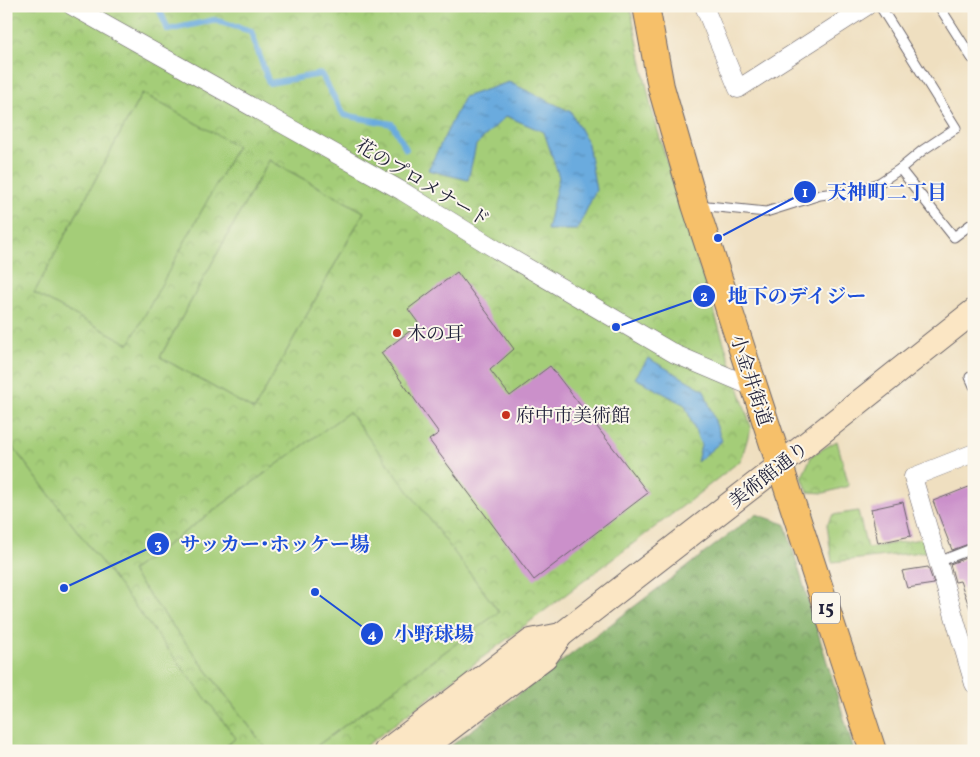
<svg xmlns="http://www.w3.org/2000/svg" width="980" height="757" font-family="Vollkorn,'Noto Serif JP',serif">
<style>
.grass{fill:#a4cd78;stroke:#63785a}
.forest{fill:url(#forest-crowns);stroke:#526952}
.park{fill:url(#park-crowns);stroke:#63785a;fill-rule:evenodd}
.water{fill:url(#water-ripples);stroke:#46668c}
.lines{fill:none;stroke-linecap:round;stroke-linejoin:round}
.stream{stroke:#6aabde;stroke-width:6}
.building{fill:#cb90ca}
.lane-casing{stroke:#6a646a;stroke-width:11}
.street-casing{stroke:#6a646a;stroke-width:19}
.secondary-casing{stroke:#6a646a;stroke-width:26}
.primary-casing{stroke:#6a646a;stroke-width:28}
.lane{stroke:#fff;stroke-width:9}
.street{stroke:#fff;stroke-width:18}
.secondary{stroke:#fbe6c4;stroke-width:24}
.primary{stroke:#f6c06b;stroke-width:26}
.poi-dot{fill:#c8321e;stroke:#fbf7ec;stroke-width:2}
.labels{text-anchor:middle;stroke-width:4;stroke-linejoin:round;paint-order:stroke}
.shield{fill:#fbf7ec;stroke:#636270;stroke-width:1}
.shield-label{font-size:18px;font-weight:bold;fill:#22223b}
.street-label{font-size:19px;fill:#22223b;stroke:#fbf7ec}
.poi-label{font-size:19px;fill:#22223b;stroke:#fbf7ec;text-anchor:start}
.leader{fill:none;stroke:#1d4ed8;stroke-width:2}
.callout-dot{fill:#1d4ed8;stroke:#fbf7ec;stroke-width:2}
.mark-label{font-size:15px;text-anchor:middle;font-weight:bold;fill:#fff}
.callout-label{font-size:20px;text-anchor:middle;font-weight:bold;fill:#1d4ed8;stroke:#fbf7ec;stroke-width:4;stroke-linejoin:round;paint-order:stroke}
</style>
<defs>
<pattern id="forest-crowns" width="20" height="18" patternUnits="userSpaceOnUse" patternTransform="scale(1.25)"><rect width="20" height="18" fill="#83b068"/><path d="M2 6a3 3 0 1 1 6 0M12 15a3 3 0 1 1 6 0" fill="none" stroke="#6b8f57"/></pattern>
<pattern id="park-crowns" width="20" height="18" patternUnits="userSpaceOnUse" patternTransform="scale(1.25)"><rect width="20" height="18" fill="#a4cd78"/><path d="M2 6a3 3 0 1 1 6 0M12 15a3 3 0 1 1 6 0" fill="none" stroke="#8db069"/></pattern>
<pattern id="water-ripples" width="26" height="14" patternUnits="userSpaceOnUse" patternTransform="scale(1.25)"><rect width="26" height="14" fill="#6aabde"/><path d="M2 4q2-2 4 0t4 0M15 11q2-2 4 0t4 0" fill="none" stroke="#578bb5"/></pattern>
</defs>
<rect width="100%" height="100%" fill="#fbf7ec"/>
<filter id="ink" filterUnits="userSpaceOnUse"><feTurbulence type="fractalNoise" baseFrequency=".02" numOctaves="2"/><feDisplacementMap in="SourceGraphic" scale="10" xChannelSelector="R" yChannelSelector="G"/><feConvolveMatrix kernelMatrix="1 2 1 2 8 2 1 2 1" color-interpolation-filters="sRGB"/></filter>
<filter id="wash" filterUnits="userSpaceOnUse"><feTurbulence type="fractalNoise" baseFrequency=".0096" numOctaves="4" result="noise"/><feDisplacementMap in="SourceGraphic" scale="20" xChannelSelector="R" yChannelSelector="G"/><feGaussianBlur stdDeviation="1.12" result="paint"/><feColorMatrix in="noise" values="0 0 0 0 0 0 0 0 0 0 0 0 0 0 0 0 0 1.4 0 .05"/><feComposite in="paint" operator="in"/></filter>
<g filter="url(#wash)">
<rect width="100%" height="100%" fill="#efdfc0"/>
<g class="grass">
<path d="M142,93L238,145L129,345L34,293Z"/>
<path d="M269,160L364,212L254,410L160,357Z"/>
<path d="M350,411L499,612L310,751H268L131,571Z"/>
<path d="M6,438L237,738L220,751H6Z"/>
</g>
<path class="forest" d="M756,514L785,524L854,751H444Z"/>
<g class="park">
<path d="M6,6H630L651,107L675,190L751,427L741,460L688,502L359,751H310L499,612L349,412L131,571L268,751H220L236,738L6,438ZM142,93L237,146L129,344L34,293ZM269,160L364,212L254,410L160,357Z"/>
<path d="M837,441L849,486L824,493L808,492L802,477L812,455Z"/>
<path d="M858,511L867,548L927,538L931,551L832,562L827,524L833,515Z"/>
</g>
<g class="water">
<path d="M509,82L571,112L588,144L596,190L577,230H547L559,177L544,132L506,116L476,145L468,180L428,170L464,97Z"/>
<path d="M648,358L704,390L722,441L697,462L701,445L685,405L635,378Z"/>
</g>
<g class="lines">
<path class="stream" d="M153,6L160,11L168,30L214,20L251,31L269,83L321,74L344,115L392,124L406,149"/>
</g>
<g id="blocks">
<g class="building">
<path d="M457,272L514,349L490,370L510,396L550,366L648,493L534,580L429,440L439,433L381,353L419,324L408,309Z"/>
<path d="M974,485V542L952,550L933,501Z"/>
<path d="M903,502L911,536L878,543L871,509Z"/>
<path d="M974,555V614H972L960,581L955,582L950,564Z"/>
<path d="M928,567L934,584L907,588L902,571Z"/>
</g>
</g>
</g>
<g filter="url(#ink)">
<use href="#blocks" fill-opacity="0" stroke="#6a646a" stroke-width="1"/>
<g class="lines">
<g class="lane-casing">
<g id="lane">
<path d="M939,6L972,58L974,57"/>
<path d="M900,169L954,237L974,222"/>
<path d="M698,205L766,212L820,195L863,189L879,183L900,169L923,150L956,128L880,6"/>
<path d="M970,377L974,386"/>
<path d="M938,562L974,548"/>
</g>
</g>
<g class="street-casing">
<g id="street">
<path d="M72,6L402,191L497,250L675,354L755,388"/>
<path d="M704,6L738,89L867,6"/>
<path d="M974,453L913,477L974,684"/>
</g>
</g>
<g class="secondary-casing">
<g id="secondary">
<path d="M386,751L531,641L561,635"/>
<path d="M420,751L545,657L561,635L780,465L974,311"/>
</g>
</g>
<g class="primary-casing">
<path id="primary" d="M646,6L661,87L695,205L873,751"/>
</g>
<use href="#lane" class="lane"/>
<use href="#street" class="street"/>
<use href="#secondary" class="secondary"/>
<use href="#primary" class="primary"/>
</g>
</g>
<g class="poi-dot">
<circle cx="397" cy="333" r="5"/>
<circle cx="506" cy="415" r="5"/>
</g>
<g class="labels">
<rect class="shield" x="812" y="592.5" width="28" height="31" rx="4"/>
<g class="shield-label">
<text x="826" y="614">15</text>
</g>
<g class="street-label">
<text transform="translate(423 182) rotate(31)" y="7">花のプロメナード</text>
<text transform="translate(752 380) rotate(72)" y="7">小金井街道</text>
<text transform="translate(768 474) rotate(-38)" y="7">美術館通り</text>
</g>
<g class="poi-label">
<text x="407" y="340">木の耳</text>
<text x="516" y="422">府中市美術館</text>
</g>
</g>
<path class="leader" d="M718 238L805 192M616 327L704 296M64 588L158 544M315 592L372 634"/>
<g class="callout-dot">
<circle cx="718" cy="238" r="5"/>
<circle cx="616" cy="327" r="5"/>
<circle cx="64" cy="588" r="5"/>
<circle cx="315" cy="592" r="5"/>
<circle cx="805" cy="192" r="12"/>
<circle cx="704" cy="296" r="12"/>
<circle cx="158" cy="544" r="12"/>
<circle cx="372" cy="634" r="12"/>
</g>
<g class="mark-label">
<text x="805" y="197">1</text>
<text x="704" y="301">2</text>
<text x="158" y="549">3</text>
<text x="372" y="639">4</text>
</g>
<g class="callout-label">
<text x="887" y="199">天神町二丁目</text>
<text x="797" y="303">地下のデイジー</text>
<text x="275" y="551">サッカー･ホッケー場</text>
<text x="434" y="641">小野球場</text>
</g>
<rect width="980" height="757" fill="none" stroke="#fbf7ec" stroke-width="25"/>
</svg>
